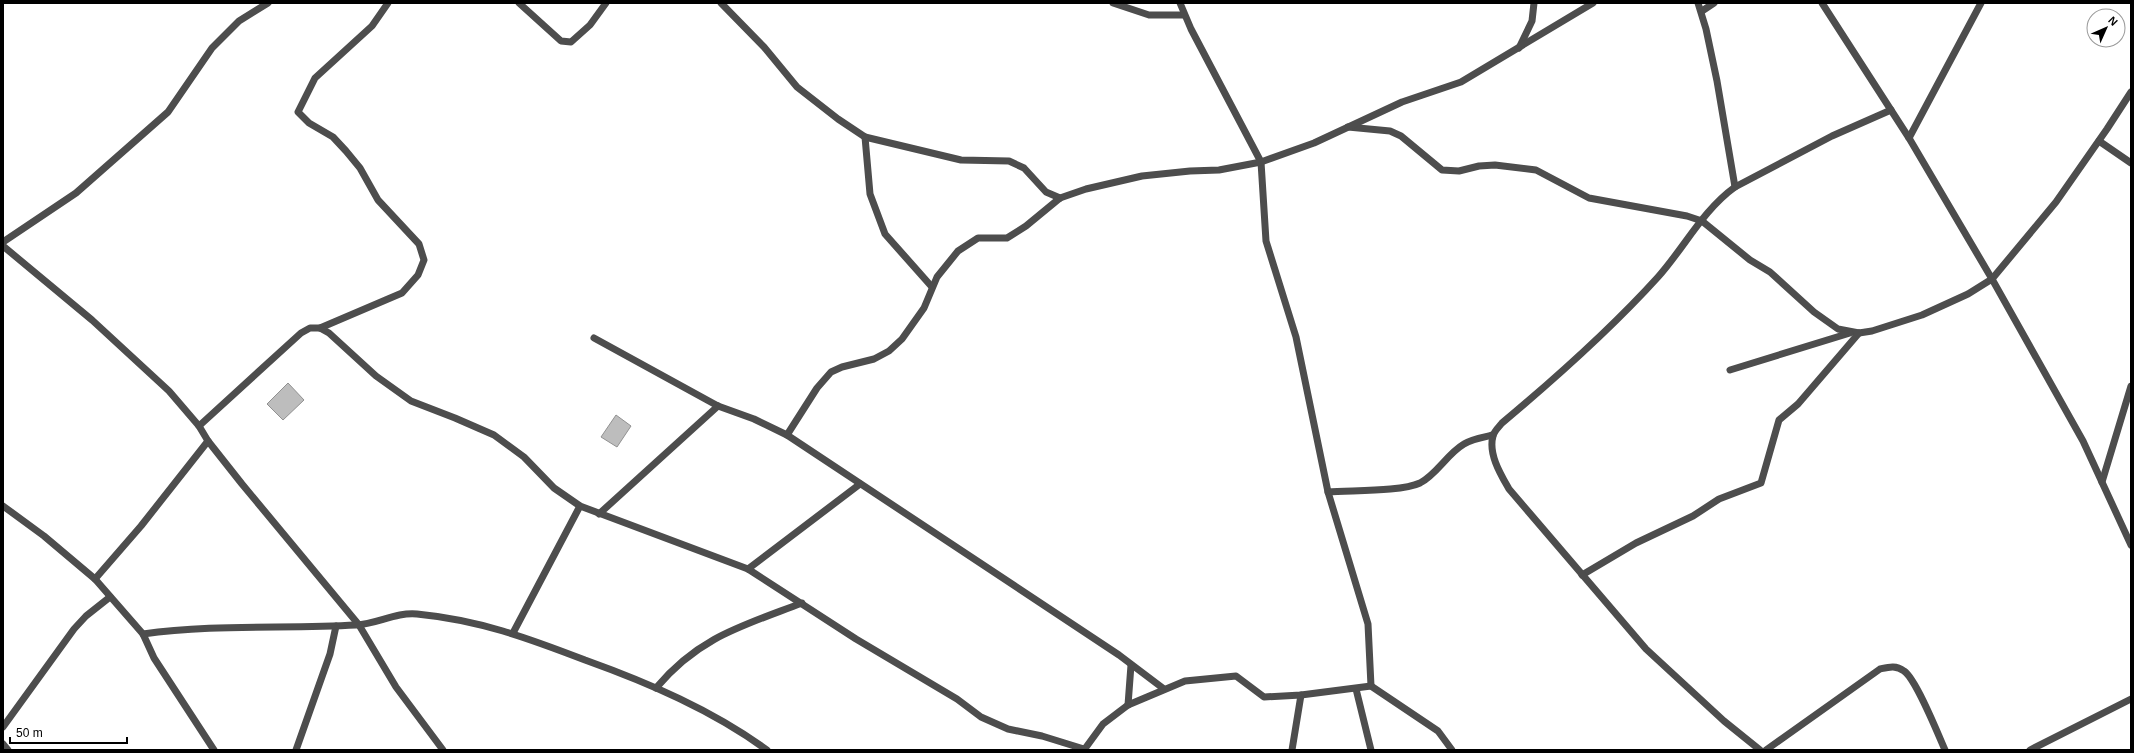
<svg xmlns="http://www.w3.org/2000/svg" width="2134" height="753" font-family="Helvetica,sans-serif">
<style>
.building{fill:#bdbdbd;stroke:#919191}
.lines{fill:none;stroke-linecap:round;stroke-linejoin:round}
.minor{stroke:#4d4d4d;stroke-width:7}
</style>
<rect width="100%" height="100%" fill="#fff"/>
<g class="building">
<path d="M288,383L304,400L283,420L267,404Z"/>
<path d="M616,415L631,426L617,447L601,437Z"/>
</g>
<g class="lines">
<g class="minor">
<path d="M519,3L561,41L571,42L590,25L606,3"/>
<path d="M721,3L764,47L797,87L838,119L865,137L961,160L1009,161L1024,168L1046,192L1060,198"/>
<path d="M1113,3L1149,15H1183"/>
<path d="M1180,3L1191,29L1261,162L1266,241L1296,337L1328,492L1368,624L1371,686"/>
<path d="M1698,3L1706,29L1717,81L1735,187"/>
<path d="M1822,3L1909,138L1992,279L2083,441L2131,545"/>
<path d="M1702,11L1714,3"/>
<path d="M1519,48L1532,21L1534,3"/>
<path d="M1348,127L1390,131L1401,136L1442,170L1459,171L1479,166L1495,165L1536,170L1589,198L1687,216L1702,221L1750,260L1770,272L1814,312L1838,329L1859,333L1872,331L1922,315L1968,294L1992,279L2056,202L2107,129L2131,92"/>
<path d="M865,137L870,194L885,234L932,287"/>
<path d="M1909,138L1981,3"/>
<path d="M2099,141L2131,163"/>
<path d="M3,242L76,193L168,112L212,48L239,21L268,3"/>
<path d="M3,246L92,320L169,391L199,426L208,441L242,484L359,625L396,687L443,750"/>
<path d="M320,328L402,293L418,275L424,260L419,244L378,200L360,168L346,151L333,137L309,123L298,112L315,78L372,26L388,3"/>
<path d="M594,338L718,406L754,419L787,435L1119,655L1164,689"/>
<path d="M1730,370L1850,333"/>
<path d="M199,426L301,333L310,328H320L329,333L376,376L411,401L455,418L494,435L524,457L554,488L580,506L748,569L856,639L957,699L981,717L1008,729L1042,736L1084,749"/>
<path d="M787,435L817,388L831,372L842,367L874,359L889,351L902,339L924,308L937,277L958,251L978,238H1007L1026,226L1060,198L1086,189L1142,176L1190,171L1219,170L1261,162L1314,143L1402,102L1461,82L1593,3"/>
<path d="M2102,482L2131,386"/>
<path d="M1328,492C1350,490 1401,492 1420,483C1437,474 1447,454 1464,444C1472,439 1484,437 1493,435"/>
<path d="M3,506L44,536L95,579L143,634L154,658L214,750"/>
<path d="M599,514L718,406"/>
<path d="M748,569L860,484"/>
<path d="M1582,575L1636,543L1693,516L1719,499L1761,483L1779,420L1798,404L1859,333"/>
<path d="M95,579L141,526L208,441"/>
<path d="M513,633L580,506"/>
<path d="M143,634C213,624 285,629 356,625C377,624 396,612 417,614C479,620 528,638 585,660C649,683 712,710 767,750"/>
<path d="M656,688C699,637 742,626 802,603"/>
<path d="M1356,689L1371,750"/>
<path d="M1128,705L1131,665"/>
<path d="M3,727L74,629L86,616L110,597"/>
<path d="M3,744L8,750"/>
<path d="M296,750L330,654L336,626"/>
<path d="M1084,750L1103,724L1128,705L1185,681L1236,676L1264,697L1301,695L1371,686L1438,731L1452,750"/>
<path d="M1292,750L1301,695"/>
<path d="M1760,750L1724,721L1646,649L1509,489C1501,475 1488,454 1493,436C1494,431 1499,427 1502,423C1557,377 1610,330 1658,277C1684,248 1703,210 1735,187L1832,136L1891,110"/>
<path d="M1766,750L1880,669C1889,667 1896,665 1904,671C1916,679 1938,734 1945,750"/>
<path d="M2030,750L2131,699"/>
</g>
</g>
<rect width="2134" height="753" fill="none" stroke="#000000" stroke-width="8"/>
<g transform="translate(2106 28) rotate(45)"><circle r="19" fill="#ffffff" stroke="#999999"/>
<path d="M0-3L7 15L0 10L-7 15Z" fill="#000000"/>
<text y="-6" font-size="11" font-weight="bold" text-anchor="middle" fill="#000000">N</text>
</g>
<path d="M10 737v6h117v-6" fill="none" stroke="#000000" stroke-width="2"/>
<text x="16" y="737" font-size="12" fill="#000000" stroke="#ffffff" stroke-width="3" paint-order="stroke">50 m</text>
</svg>
